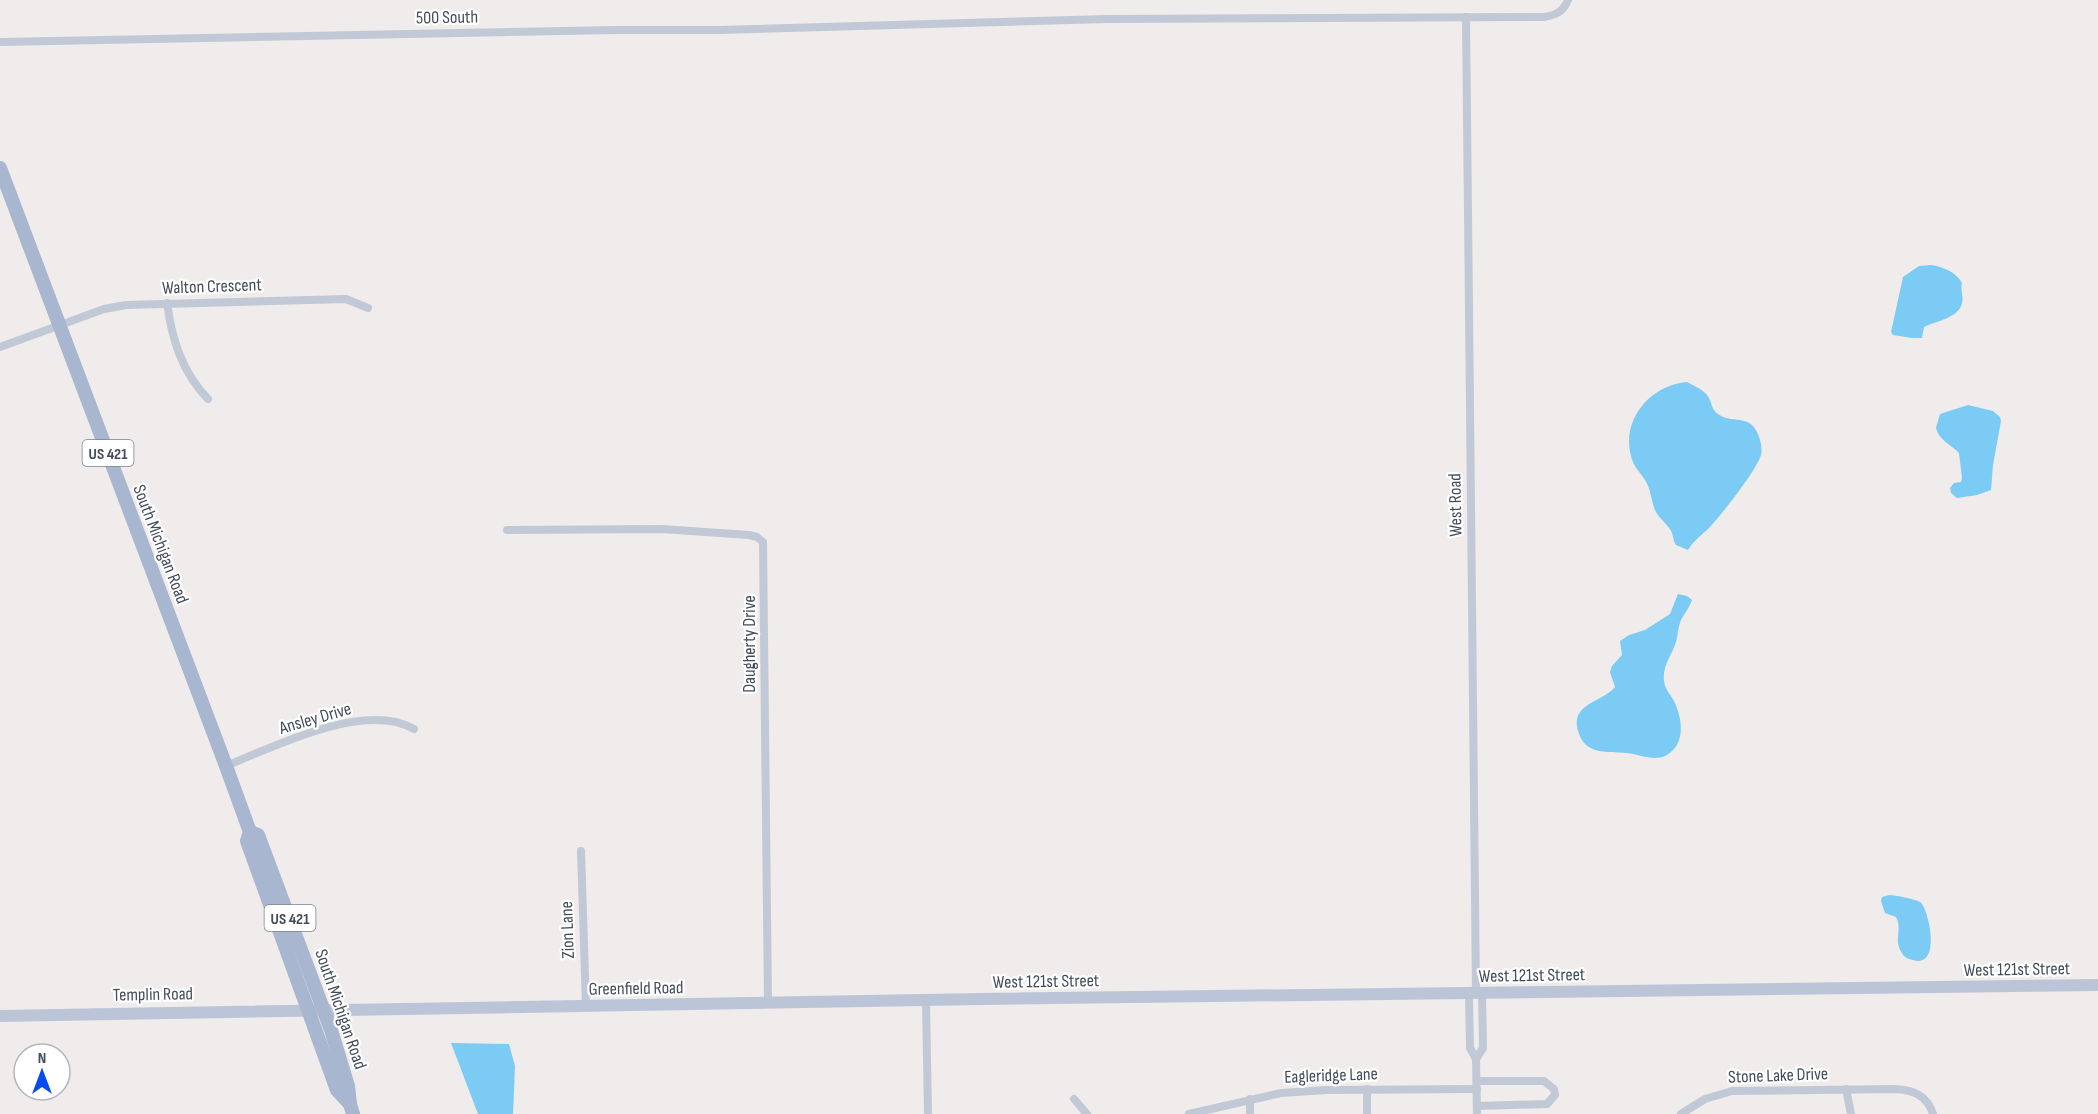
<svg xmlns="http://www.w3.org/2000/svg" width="2098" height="1114" font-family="'Sofia Sans Condensed',sans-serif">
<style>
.water{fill:#7bcbf5}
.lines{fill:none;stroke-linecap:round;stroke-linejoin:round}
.street{stroke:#c0c9d5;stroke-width:8}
.secondary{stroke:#bcc5d8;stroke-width:12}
.primary{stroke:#a8b6cf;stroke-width:14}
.labels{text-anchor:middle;stroke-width:4.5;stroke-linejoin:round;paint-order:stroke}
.shield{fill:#fff;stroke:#7b828c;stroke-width:1.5}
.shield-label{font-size:16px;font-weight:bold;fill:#424c5b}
.street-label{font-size:18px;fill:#424c5b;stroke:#fff}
</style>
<rect width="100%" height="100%" fill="#efeceb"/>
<g class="water">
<path d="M1931,265C1943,267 1955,271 1962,283C1960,290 1964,296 1962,303C1959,318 1936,321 1924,327L1922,338H1912L1893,335L1891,332L1903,277L1919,266Z"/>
<path d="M1687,382C1694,386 1705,390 1709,398C1712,404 1712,410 1718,414C1728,422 1743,417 1752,425C1759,432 1763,446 1761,455C1756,471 1722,514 1710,527C1702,535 1694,540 1688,550L1676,545C1672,539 1674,533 1669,528C1665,522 1658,517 1655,510C1651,500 1651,489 1645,480C1640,472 1633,466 1631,456C1621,419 1651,385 1687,382Z"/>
<path d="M1968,405L1993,411L2000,417L2001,421L1993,465L1991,490L1977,495L1957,498L1951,493L1950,488L1954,483L1961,482L1962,478L1959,453C1950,444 1939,440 1936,428L1940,414Z"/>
<path d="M1678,594L1687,596L1692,600C1689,608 1685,613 1681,620C1678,627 1678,635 1676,642C1672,655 1662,666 1664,681C1665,689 1670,694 1674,701C1681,715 1685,736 1674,749C1660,765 1644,755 1627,753C1608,751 1585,756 1578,731C1570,703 1603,702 1615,687L1610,672L1612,666L1622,655L1620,641L1629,635L1645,630L1670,614Z"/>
<path d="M1889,895C1895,895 1915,899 1920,902C1928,906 1943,969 1913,960C1908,959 1904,957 1902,953C1893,940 1903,931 1896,917L1885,913L1881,901L1882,897Z"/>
<path d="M451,1043L509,1044L515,1066L513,1114H478Z"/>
</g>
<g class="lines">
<g class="street">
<path d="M1466,17L1476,994"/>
<path d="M0,42L617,30H719L1107,19L1544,17C1556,15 1563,12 1568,0"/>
<path d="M167,303C172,340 182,372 208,399"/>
<path d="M0,347L104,309L126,305L346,299L368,308"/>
<path d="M507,530L662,529L749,535L757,537L763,542L768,1004"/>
<path d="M226,766C275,746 364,701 414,729"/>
<path d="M581,851L586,1007"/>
<path d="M1469,994L1470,1048L1476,1059L1477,1114"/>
<path d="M926,1001L928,1114"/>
<path d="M1476,1059L1483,1048L1482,994"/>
<path d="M1477,1081H1544L1554,1089L1555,1095L1547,1104L1477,1106"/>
<path d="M1367,1089V1114"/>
<path d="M1846,1089L1851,1114"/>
<path d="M1074,1099L1087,1114"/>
<path d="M1250,1099V1114"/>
<path d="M1189,1114L1281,1093L1327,1090L1477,1089"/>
<path d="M1681,1114L1705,1099L1732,1091L1895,1089C1913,1090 1927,1095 1933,1114"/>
</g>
<path class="secondary" d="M0,1016L982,999L2098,985"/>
<g class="primary">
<path d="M0,168L226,766L250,832L247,841L337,1090L350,1104"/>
<path d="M250,832L258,835L331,1030L348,1086L350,1104L353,1114"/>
</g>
</g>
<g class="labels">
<g class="shield">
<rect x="82.5" y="440" width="51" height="26" rx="4.5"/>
<rect x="264.5" y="905" width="51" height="26" rx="4.5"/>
</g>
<g class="shield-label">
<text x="108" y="459">US 421</text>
<text x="290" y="924">US 421</text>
</g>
<g class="street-label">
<text transform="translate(447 17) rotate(-1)" y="6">500 South</text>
<text transform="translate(212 286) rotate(-2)" y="6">Walton Crescent</text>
<text transform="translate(1455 505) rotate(-91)" y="6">West Road</text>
<text transform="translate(161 544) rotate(69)" y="6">South Michigan Road</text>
<text transform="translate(749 644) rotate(-90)" y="6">Daugherty Drive</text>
<text transform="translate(315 718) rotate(-16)" y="6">Ansley Drive</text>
<text transform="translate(567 930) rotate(-92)" y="6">Zion Lane</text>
<text transform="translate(2017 969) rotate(-1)" y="6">West 121st Street</text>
<text transform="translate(1532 975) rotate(-1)" y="6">West 121st Street</text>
<text transform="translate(1046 981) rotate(-1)" y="6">West 121st Street</text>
<text transform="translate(636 988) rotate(-1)" y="6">Greenfield Road</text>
<text transform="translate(153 994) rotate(-1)" y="6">Templin Road</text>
<text transform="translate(341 1009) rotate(71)" y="6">South Michigan Road</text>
<text transform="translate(1331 1075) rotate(-2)" y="6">Eagleridge Lane</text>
<text transform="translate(1778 1075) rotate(-2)" y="6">Stone Lake Drive</text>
</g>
</g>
<g transform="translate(42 1072)"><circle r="28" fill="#ffffff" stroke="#b3b7bd" stroke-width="1.5"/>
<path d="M0-4.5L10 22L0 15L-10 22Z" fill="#054bef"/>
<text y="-9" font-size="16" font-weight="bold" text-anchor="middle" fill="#424c5b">N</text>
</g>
</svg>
